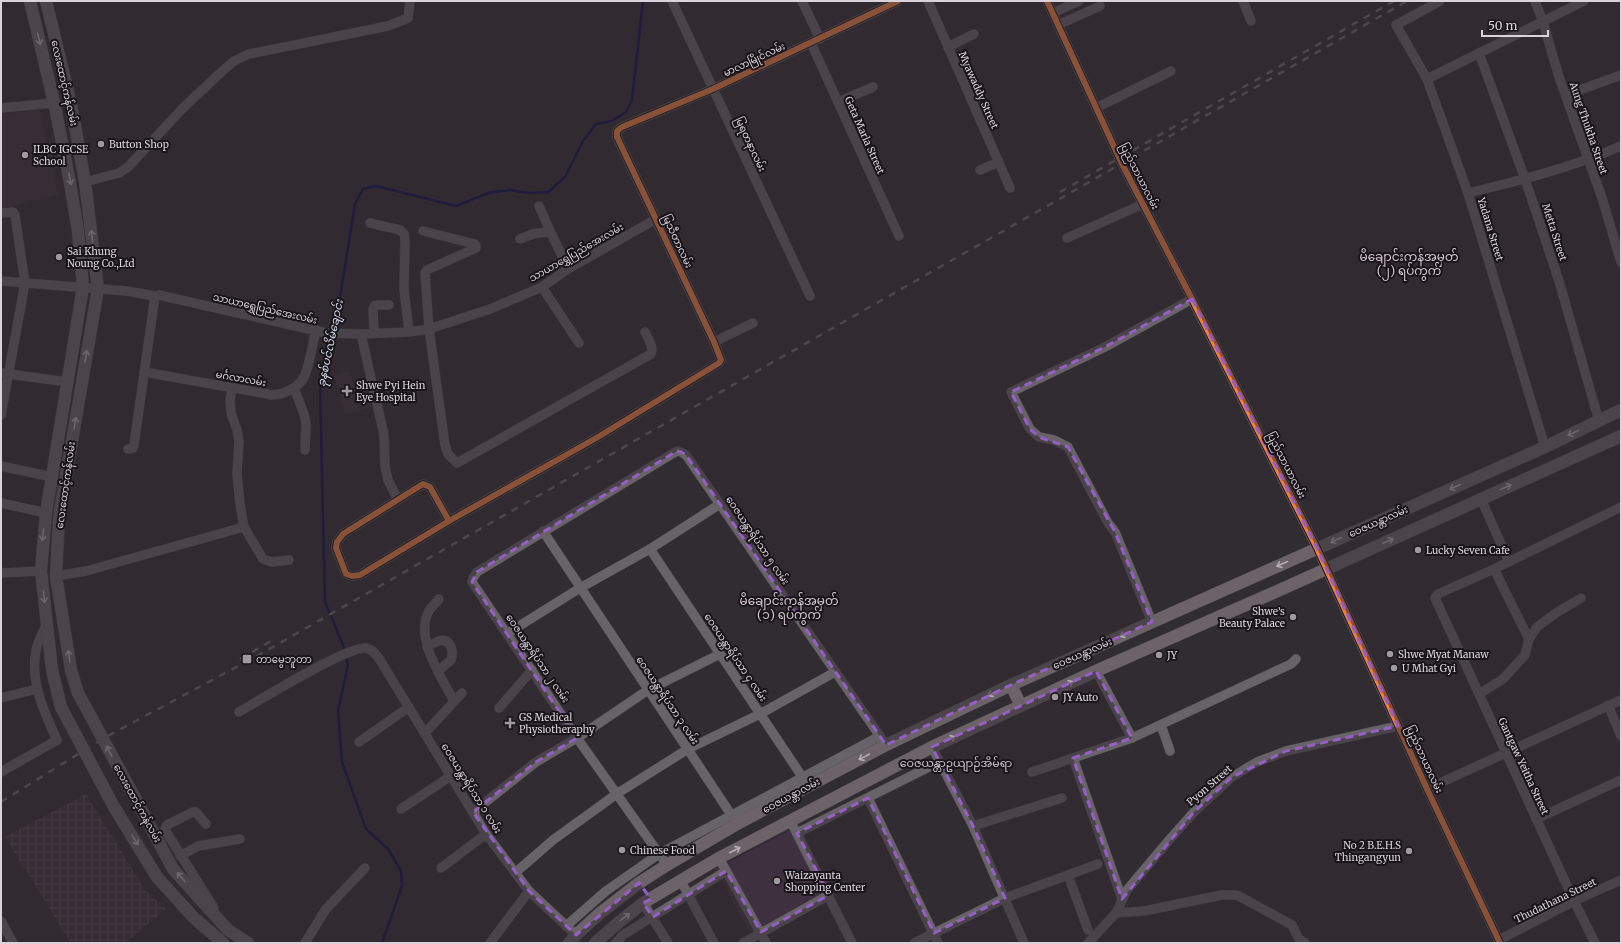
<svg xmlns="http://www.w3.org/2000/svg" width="1622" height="944" font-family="Merriweather,'Noto Sans Myanmar',serif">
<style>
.built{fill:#3e303e}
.industrial{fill:url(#industrial-grid)}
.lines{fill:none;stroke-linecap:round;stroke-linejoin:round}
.stream{stroke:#09094a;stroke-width:2.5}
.minor-casing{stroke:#4b474c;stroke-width:10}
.major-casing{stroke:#4b474c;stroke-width:13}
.minor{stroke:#686368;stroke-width:9}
.major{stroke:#6c6368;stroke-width:12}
.rail{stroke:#6c686c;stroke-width:2.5;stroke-dasharray:7 7;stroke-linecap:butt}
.major-bridge-casing{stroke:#4b474c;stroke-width:13;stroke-linecap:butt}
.major-bridge{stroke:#6c6368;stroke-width:12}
.cycleway-casing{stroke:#191419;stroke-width:8}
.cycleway{stroke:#f27e40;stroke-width:6}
.oneway{stroke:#b4acb3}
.marked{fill:none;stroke:#985ec7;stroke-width:3;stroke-dasharray:8 5;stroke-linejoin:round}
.poi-dot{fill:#a099a0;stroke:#191419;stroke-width:1.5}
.labels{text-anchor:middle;stroke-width:4;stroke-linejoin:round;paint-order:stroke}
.street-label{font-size:10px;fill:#dbd3db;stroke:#191419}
.poi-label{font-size:10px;fill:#dbd3db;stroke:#191419;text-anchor:start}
.water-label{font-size:11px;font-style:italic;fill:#d4ddf2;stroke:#191419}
.neighbourhood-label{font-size:11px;fill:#d5c7d5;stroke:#191419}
.quarter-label{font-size:12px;fill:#d5c7d5;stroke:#191419}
</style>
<defs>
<pattern id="industrial-grid" width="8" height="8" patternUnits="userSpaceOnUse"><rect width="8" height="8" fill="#3e303e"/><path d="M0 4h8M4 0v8" fill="none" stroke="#594d59"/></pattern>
</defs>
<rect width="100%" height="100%" fill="#312c31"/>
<g class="built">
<path d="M40,110L58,195L1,208V114Z"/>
<path d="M350,371L355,393L368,389L372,407L345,414L334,375Z"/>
<path d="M800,825L835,896L754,941L716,869Z"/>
</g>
<path class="industrial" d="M86,794L145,890L166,909L125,943H71L5,837Z"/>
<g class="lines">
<g class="stream">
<path d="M346,652L325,602L320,388L336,322L355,204L363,189L376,186L456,206L488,193L509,190L530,193L548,192L565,177L583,141L596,124L612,121L626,112L632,100L643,1"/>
<path d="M346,657L348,665L338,711L342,762L366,829L388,849L401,871L402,886L382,943"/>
</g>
<g class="minor-casing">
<g id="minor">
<path d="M672,1L810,296"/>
<path d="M802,1L820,39"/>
<path d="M928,1L1010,188"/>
<path d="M1047,1L1122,164L1192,299L1317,548L1427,789L1500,943"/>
<path d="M1243,1L1251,21"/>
<path d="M1440,1L1396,25L1427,79L1468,193L1545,447"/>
<path d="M1535,1L1543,22L1559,77L1602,198L1621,262"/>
<path d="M1053,13L1079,1"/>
<path d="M1058,25L1100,6"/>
<path d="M811,43L899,236"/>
<path d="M948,47L974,34"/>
<path d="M1479,53L1525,179L1559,281L1599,421"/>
<path d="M1427,79L1584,1"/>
<path d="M1566,95L1621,75"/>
<path d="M838,102L873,87"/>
<path d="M1,108L54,103"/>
<path d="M1096,108L1171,71"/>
<path d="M980,170L999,162"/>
<path d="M85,182L119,173L128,167L183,108L217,76L234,61L249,54L388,26L408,18L410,1"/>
<path d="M1468,193C1522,180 1570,168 1621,146"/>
<path d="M539,206L552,235"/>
<path d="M1,213L13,212L15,215L25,283L1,415"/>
<path d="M370,223L400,230L404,234L405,240L404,289L409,332"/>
<path d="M423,231L475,244L476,246V248L427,270L425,273L429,329L445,445L448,454L457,463L651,354C654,347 648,338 645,332"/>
<path d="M1067,238L1143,204"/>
<path d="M520,239L533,234L547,232L552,235L568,269"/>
<path d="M1,281L127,291L155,296L159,295L326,333L361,334L409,332L429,329L490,309L542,287L568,269L656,219"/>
<path d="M542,287L579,343"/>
<path d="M374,332L373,309L375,305H389"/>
<path d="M361,334L384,435L385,466L388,480L398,500"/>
<path d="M714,342L753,323"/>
<path d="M144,372L273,395C285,394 298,388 304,377C309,368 313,341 316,330"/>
<path d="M1,373L68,382"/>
<path d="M232,388L230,400L231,413L237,430L239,441L237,474L240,504L244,527L263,559L272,562L289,560"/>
<path d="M294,388L304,414L306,424L305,450"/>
<path d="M128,449L133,448L134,445L155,296"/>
<path d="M1,466L52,477"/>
<path d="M1481,499L1509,562"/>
<path d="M1,503L46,513"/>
<path d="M449,521L430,487L423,484L343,534L337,542L336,548L346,574L352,576L360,575L449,521L598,437L719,363L721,360L714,342L617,137V131L622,127L713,89L898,1"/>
<path d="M543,531L734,819"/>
<path d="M650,549L805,781"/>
<path d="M1494,569L1529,639"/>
<path d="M1,573L41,571"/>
<path d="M56,576L86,571L244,527"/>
<path d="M439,599C436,603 431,607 429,611C414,637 442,679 454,701"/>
<path d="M1152,622L1115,532L1108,523L1068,447L1054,440L1039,437L1030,429L1011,392L1105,347L1192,299"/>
<path d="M508,633L580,588L650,549L720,504"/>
<path d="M427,647C431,645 435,642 439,641C451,637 454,652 451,660L438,671"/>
<path d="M1096,671L1132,738"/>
<path d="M1479,694L1503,679L1525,655L1529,639L1537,627L1556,613L1581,598"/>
<path d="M1,698L37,689"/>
<path d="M1608,705L1621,736"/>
<path d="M499,708L532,670"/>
<path d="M239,712C260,700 347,646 366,648C373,649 376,655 380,660L486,834L529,891L576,935"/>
<path d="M1161,725L1170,751"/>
<path d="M425,733L462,693"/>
<path d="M359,742L409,707"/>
<path d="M932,747L973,826L1024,943"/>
<path d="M1073,758L1122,899"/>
<path d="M1,772L57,740C44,712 30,682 36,651C37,642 43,633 46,625"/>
<path d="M1032,772L1132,738L1291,664L1296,659"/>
<path d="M1427,789L1621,700"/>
<path d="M868,798L938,943"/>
<path d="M401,809L451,776"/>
<path d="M473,812L536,762L577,738L648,690L720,654"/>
<path d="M1536,819L1621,780"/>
<path d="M790,820L852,943"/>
<path d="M206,824L196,812H193L167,825L165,830L214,908"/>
<path d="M973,826L1062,798"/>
<path d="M797,833L939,762"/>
<path d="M180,856L198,846L240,839"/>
<path d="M719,858L766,943"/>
<path d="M667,865L577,738L472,582L473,578L477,572L677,451L681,452L686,455L886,745"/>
<path d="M441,868L486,834"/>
<path d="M515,873L553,840L618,793L688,749L760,714L835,672"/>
<path d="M681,881L714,943"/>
<path d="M643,903L668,943"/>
<path d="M1116,913L1144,911L1222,895H1237L1292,925L1299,939L1305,943"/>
<path d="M1,921L13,943"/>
<path d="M566,926L606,891L659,854L880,736"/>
<path d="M1088,930L1068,875L1098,864"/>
<path d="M1499,940L1574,901L1621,880"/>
<path d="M305,943L326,909L365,868"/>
<path d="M490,943L529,891"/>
<path d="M616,943L623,935L726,871"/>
<path d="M743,943L829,895"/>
<path d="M914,943L1005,898L1068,875"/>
<path d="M1088,943L1116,913L1127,890L1170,839L1194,812L1232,777L1257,762L1286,751L1398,726"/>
<path d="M1595,943L1574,901L1435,598L1438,594L1494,569L1621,507"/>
</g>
</g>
<g class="major-casing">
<g id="major">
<path d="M30,1L55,107L70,183L78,231L83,287L46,513L41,571L52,670L61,707"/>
<path d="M46,1L71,104L85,182L98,289L59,517L56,576L71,670L78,693"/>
<path d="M1011,685L1021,706"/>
<path d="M135,798L173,869L228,930L248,943"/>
<path d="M114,807L157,877L194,918L223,943"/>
<path d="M569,943L576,935L599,914L639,883L667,865L737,824L886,745L1011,685L1545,447L1621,410"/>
<path d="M595,943L618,923L643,903L719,858L932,747L1096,671L1282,589L1621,436"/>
</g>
</g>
<use href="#minor" class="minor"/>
<use href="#major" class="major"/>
<g class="rail">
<path d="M1060,192L1394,1"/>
<path d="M240,659L271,641"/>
<path d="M1,802L104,738L257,656L336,611L1407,1"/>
</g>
<g class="major-bridge-casing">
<g id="major-bridge">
<path d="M78,693L135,798"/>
<path d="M61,707L114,807"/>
</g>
</g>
<use href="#major-bridge" class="major-bridge"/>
<g class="cycleway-casing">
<g id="cycleway">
<path d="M1047,1L1122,164L1192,299L1317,548L1427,789L1500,943"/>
<path d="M449,521L430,487L423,484L343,534L337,542L336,548L346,574L352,576L360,575L449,521L598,437L719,363L721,360L714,342L617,137V131L622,127L713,89L898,1"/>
</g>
</g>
<use href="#cycleway" class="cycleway"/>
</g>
<defs><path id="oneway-shaft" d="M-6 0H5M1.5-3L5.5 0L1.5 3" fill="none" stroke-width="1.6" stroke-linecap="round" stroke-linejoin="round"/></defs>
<g class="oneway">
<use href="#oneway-shaft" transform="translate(39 39) rotate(76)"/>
<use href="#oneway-shaft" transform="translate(70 179) rotate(79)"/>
<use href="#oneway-shaft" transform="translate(92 236) rotate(-97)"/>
<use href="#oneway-shaft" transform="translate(86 356) rotate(-80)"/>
<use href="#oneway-shaft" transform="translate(75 423) rotate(-81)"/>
<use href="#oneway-shaft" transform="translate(1573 433) rotate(155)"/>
<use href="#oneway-shaft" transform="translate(1455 487) rotate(156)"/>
<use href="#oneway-shaft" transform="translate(1506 487) rotate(-24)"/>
<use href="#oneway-shaft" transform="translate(43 535) rotate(96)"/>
<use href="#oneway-shaft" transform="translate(1336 540) rotate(156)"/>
<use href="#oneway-shaft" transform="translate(1388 541) rotate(-24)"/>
<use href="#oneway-shaft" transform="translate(1282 564) rotate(156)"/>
<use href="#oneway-shaft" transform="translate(44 597) rotate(84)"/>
<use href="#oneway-shaft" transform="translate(1125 634) rotate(156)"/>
<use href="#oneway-shaft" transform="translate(69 656) rotate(-99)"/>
<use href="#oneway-shaft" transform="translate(1068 684) rotate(-25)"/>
<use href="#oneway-shaft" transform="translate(993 693) rotate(154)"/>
<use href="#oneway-shaft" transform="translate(950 739) rotate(-25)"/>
<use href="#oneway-shaft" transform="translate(109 751) rotate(-119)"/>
<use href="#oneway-shaft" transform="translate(864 757) rotate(152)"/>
<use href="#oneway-shaft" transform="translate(135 840) rotate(58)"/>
<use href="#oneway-shaft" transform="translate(735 850) rotate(-27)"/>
<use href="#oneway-shaft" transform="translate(181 877) rotate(-131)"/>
<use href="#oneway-shaft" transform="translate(625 917) rotate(-37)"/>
</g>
<path d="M0 0H1622V944H0ZM1192,299L1317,548L1398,726L1286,751L1232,777L1194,812L1122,899L1073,758L1132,738L1096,671L932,747L973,826L1005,898L934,933L868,798L797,833L829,895L761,932L726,871L653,917L643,903L651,899L639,883L576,935L529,891L473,812L536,762L577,738L472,582L477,572L677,451L681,452L686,455L886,745L1011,685L1152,622L1115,532L1068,447L1039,437L1030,429L1011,392L1105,347Z" fill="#312c31" fill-opacity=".55" fill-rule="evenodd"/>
<path class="marked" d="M1192,299L1317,548L1398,726L1286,751L1232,777L1194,812L1122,899L1073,758L1132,738L1096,671L932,747L973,826L1005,898L934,933L868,798L797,833L829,895L761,932L726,871L653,917L643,903L651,899L639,883L576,935L529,891L473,812L536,762L577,738L472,582L477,572L677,451L681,452L686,455L886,745L1011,685L1152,622L1115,532L1068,447L1039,437L1030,429L1011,392L1105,347Z"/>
<g class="poi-dot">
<circle cx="101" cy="144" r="4"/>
<circle cx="25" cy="155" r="4"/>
<circle cx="59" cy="257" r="4"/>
<path d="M345 385h4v4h4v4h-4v4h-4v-4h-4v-4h4z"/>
<circle cx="1418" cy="550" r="4"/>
<circle cx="1293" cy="617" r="4"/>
<circle cx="1390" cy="654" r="4"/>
<circle cx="1159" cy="655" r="4"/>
<rect x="242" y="654" width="10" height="10" rx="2"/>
<circle cx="1394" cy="668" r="4"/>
<circle cx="1055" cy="697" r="4"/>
<path d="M508 717h4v4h4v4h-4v4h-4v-4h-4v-4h4z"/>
<circle cx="622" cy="850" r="4"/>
<circle cx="1409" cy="851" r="4"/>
<circle cx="777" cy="881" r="4"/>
</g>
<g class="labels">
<g class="street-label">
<text transform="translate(754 59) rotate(-25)" y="4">မာလာမြိုင်လမ်း</text>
<text transform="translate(65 83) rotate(77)" y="4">လေးထောင့်ကန်လမ်း</text>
<text transform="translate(979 90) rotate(66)" y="4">Myawaddy Street</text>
<text transform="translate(1589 128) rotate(71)" y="4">Aung Thukha Street</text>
<text transform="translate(865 135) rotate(66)" y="4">Geta Marla Street</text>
<text transform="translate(751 144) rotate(65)" y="4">မြရတနာလမ်း</text>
<text transform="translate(1140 176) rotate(63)" y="4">ပြည်သာယာလမ်း</text>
<text transform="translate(1491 229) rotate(73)" y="4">Yadana Street</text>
<text transform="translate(1555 232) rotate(72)" y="4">Metta Street</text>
<text transform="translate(678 241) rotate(65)" y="4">မြသီတာလမ်း</text>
<text transform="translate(576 252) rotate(-30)" y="4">သာယာရွှေပြည်အေးလမ်း</text>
<text transform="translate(265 308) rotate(13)" y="4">သာယာရွှေပြည်အေးလမ်း</text>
<text transform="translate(241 378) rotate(10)" y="4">မင်္ဂလာလမ်း</text>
<text transform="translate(1287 465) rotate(63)" y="4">ပြည်သာယာလမ်း</text>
<text transform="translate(65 485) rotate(-82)" y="4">လေးထောင့်ကန်လမ်း</text>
<text transform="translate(1378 521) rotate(-24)" y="4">ဝေဇယန္တာလမ်း</text>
<text transform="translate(758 540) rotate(56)" y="4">ဝေဇယန္တာရိပ်သာ ၅ လမ်း</text>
<text transform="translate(1082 653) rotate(-24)" y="4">ဝေဇယန္တာလမ်း</text>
<text transform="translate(736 657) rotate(56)" y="4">ဝေဇယန္တာရိပ်သာ ၄ လမ်း</text>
<text transform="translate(538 658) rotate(56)" y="4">ဝေဇယန္တာရိပ်သာ ၂ လမ်း</text>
<text transform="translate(668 700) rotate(56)" y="4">ဝေဇယန္တာရိပ်သာ ၃ လမ်း</text>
<text transform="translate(1425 759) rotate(65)" y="4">ပြည်သာယာလမ်း</text>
<text transform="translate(1524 766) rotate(65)" y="4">Gantgaw Yeitha Street</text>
<text transform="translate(1209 785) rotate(-41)" y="4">Pyon Street</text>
<text transform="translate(472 788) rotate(58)" y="4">ဝေဇယန္တာရိပ်သာ ၁ လမ်း</text>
<text transform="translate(791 795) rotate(-28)" y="4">ဝေဇယန္တာလမ်း</text>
<text transform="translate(138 803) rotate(61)" y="4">လေးထောင့်ကန်လမ်း</text>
<text transform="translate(1555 900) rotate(-26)" y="4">Thudathana Street</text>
</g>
<g class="poi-label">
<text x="109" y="148">Button Shop</text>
<text x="33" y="153">ILBC IGCSE<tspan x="33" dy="12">School</tspan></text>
<text x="67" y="255">Sai Khung<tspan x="67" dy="12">Noung Co.,Ltd</tspan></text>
<text x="356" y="389">Shwe Pyi Hein<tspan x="356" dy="12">Eye Hospital</tspan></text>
<text x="1426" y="554">Lucky Seven Cafe</text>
<text x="1285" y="615" text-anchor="end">Shwe’s<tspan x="1285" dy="12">Beauty Palace</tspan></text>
<text x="1398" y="658">Shwe Myat Manaw</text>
<text x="1167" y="659">JY</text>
<text x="256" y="663">တာမွေဘူတာ</text>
<text x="1402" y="672">U Mhat Gyi</text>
<text x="1063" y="701">JY Auto</text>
<text x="519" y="721">GS Medical<tspan x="519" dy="12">Physiotheraphy</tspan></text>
<text x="1401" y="849" text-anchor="end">No 2 B.E.H.S<tspan x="1401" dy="12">Thingangyun</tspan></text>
<text x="630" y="854">Chinese Food</text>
<text x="785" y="879">Waizayanta<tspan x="785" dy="12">Shopping Center</tspan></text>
</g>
<g class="water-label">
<text transform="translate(330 343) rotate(-78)" y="4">ခုနစ်ပင်လိမ်ချောင်း</text>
</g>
<g class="neighbourhood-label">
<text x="956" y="767">ဝေဇယန္တာဥယျာဉ်အိမ်ရာ</text>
</g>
<g class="quarter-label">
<text x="1409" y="261">မိချောင်းကန်အမှတ်<tspan x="1409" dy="14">(၂) ရပ်ကွက်</tspan></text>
<text x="789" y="605">မိချောင်းကန်အမှတ်<tspan x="789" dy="14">(၁) ရပ်ကွက်</tspan></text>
</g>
</g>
<rect width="1622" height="944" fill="none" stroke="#dbd3db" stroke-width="4"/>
<path d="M1482 30v6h66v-6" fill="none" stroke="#dbd3db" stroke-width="2"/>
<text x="1488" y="30" font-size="12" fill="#dbd3db" stroke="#191419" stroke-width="3" paint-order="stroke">50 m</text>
</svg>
